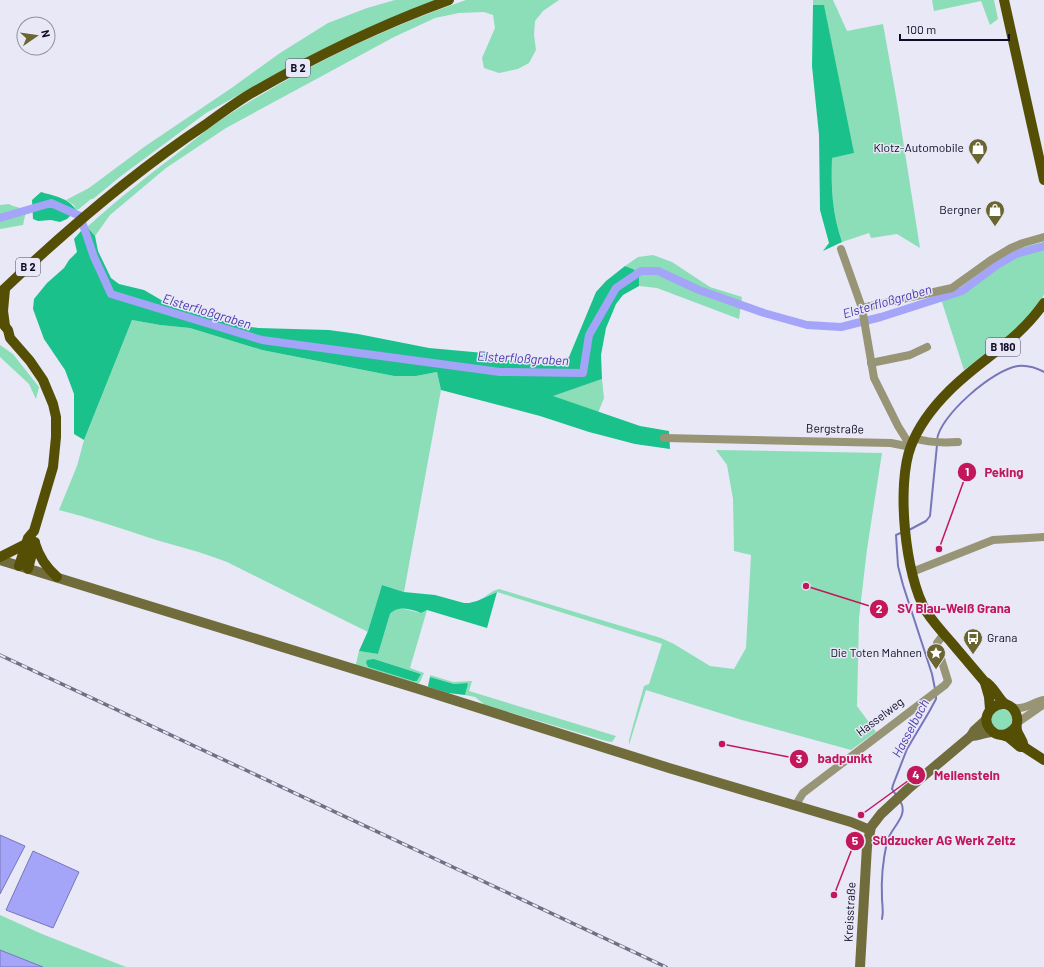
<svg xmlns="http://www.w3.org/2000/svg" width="1044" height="967" font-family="Barlow,sans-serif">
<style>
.green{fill:#8bdeb8;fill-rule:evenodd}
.forest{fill:#1ac18a}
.water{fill:#a4a4f8;stroke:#7776b8}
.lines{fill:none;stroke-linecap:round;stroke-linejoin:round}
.stream{stroke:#7776b8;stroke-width:2}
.canal{stroke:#a4a4f8;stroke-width:8}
.minor{stroke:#979575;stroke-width:8}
.secondary{stroke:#716c3c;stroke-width:10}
.primary{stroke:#554f06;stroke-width:10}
.rail-casing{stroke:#716f84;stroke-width:3.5}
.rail{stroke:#e8e8f7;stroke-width:2;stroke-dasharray:6;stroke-linecap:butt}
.labels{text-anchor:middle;stroke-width:3;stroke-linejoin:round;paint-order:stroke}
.shield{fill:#e8e8f7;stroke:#4f4d63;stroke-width:1}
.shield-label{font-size:11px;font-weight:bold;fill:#0e0b24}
.poi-label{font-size:12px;fill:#0e0b24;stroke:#e8e8f7;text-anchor:end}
.street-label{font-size:12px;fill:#0e0b24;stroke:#e8e8f7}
.water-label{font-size:13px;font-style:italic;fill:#4a37ae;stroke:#e8e8f7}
.leader{fill:none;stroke:#c2185b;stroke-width:1.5}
.callout-dot{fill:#c2185b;stroke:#e8e8f7;stroke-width:1.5}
.mark-label{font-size:12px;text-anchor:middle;font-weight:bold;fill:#fff}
.callout-label{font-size:13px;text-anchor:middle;font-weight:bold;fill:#c2185b;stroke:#e8e8f7;stroke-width:3;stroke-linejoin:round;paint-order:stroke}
</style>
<rect width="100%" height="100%" fill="#e8e8f7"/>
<g class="green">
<path d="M395,0H436L399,15L319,51L206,113L121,176L93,199H91L79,209L76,210L74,205L66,200L89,188L144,147L233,87L280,53L328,23L367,8Z"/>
<path d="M466,0H559L543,11L535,21L534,35L536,50L529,63L518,69L499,73L484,68L482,58L495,28L493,15L484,12L459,13L435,18L394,37L226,128L166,168L110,215L95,236L87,227C118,199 150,174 183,149C196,139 208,128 222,119C297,70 381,29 466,0Z"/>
<path d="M813,0H833L847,31L883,24L897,102L920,248L897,234L871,238L869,233L842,242C832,212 831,188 832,158L853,153L824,6L813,5Z"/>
<path d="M932,0H994L998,19L990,25L981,1L934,11Z"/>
<path d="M9,204C15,208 20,206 26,211L23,225L0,229V205Z"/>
<path d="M1044,242C1044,252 1044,287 1044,294C1033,322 987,353 964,370L940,296L958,290L1008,253L1022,247Z"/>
<path d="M653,255L672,262L710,287L742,297L739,319L657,288L639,286V274L633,269L625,266L638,257Z"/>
<path d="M132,320L160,325L190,328L262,350L394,376H416L437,372L441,390L404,592L382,585L368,632L227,562C202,552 176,546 150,538C120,528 90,518 59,510L77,466L84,440Z"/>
<path d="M0,345L13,354L39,387L36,399L29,384L0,357Z"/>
<path d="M602,379L604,398L598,413L552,396Z"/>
<path d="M716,450L882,453L867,549L859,618L857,706L876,732L851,750L742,720L646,690L629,745V740L644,686L649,684L662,644L497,592L483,598L493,591L499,589L661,638L674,644L710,666L734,669L746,648L751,555L734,551L733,499L727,465Z"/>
<path d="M400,608L421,613L427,610L410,668L424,673L420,682L417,684L356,666V664L359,651L378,654L390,614L393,611ZM374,659L421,674L417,681H413L368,667L366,663Z"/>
<path d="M430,675L453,682L472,681L469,691L616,736L612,742L606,741L485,705L475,697L465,695L468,684L467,683L454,684L430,677Z"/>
<circle cx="1001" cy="720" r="11"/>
<path d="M0,915L42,934L126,967H43L0,950Z"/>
</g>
<g class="forest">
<path d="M813,5H824L854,153L832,158C831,188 832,212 842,242L823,251L829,243L820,210L819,135L812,66Z"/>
<path d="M41,192C54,196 69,198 76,210L67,219L60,222L51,220L38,221L33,219L32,200Z"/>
<path d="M87,227L95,236L98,251L111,278L119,284L144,290L175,308L233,324L258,328L329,330L358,334L429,348L484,353L499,359L540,364L557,362L569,357L596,292L606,281L625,266L633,269L639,274V286L623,295L616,304L606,328L601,355L602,379L553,396L640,426L669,431L670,449L635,444L589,432L540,416L441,390L437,372L416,376H394L262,350L190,328L160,325L132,320L84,440L74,434V394L65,370L44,339L33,309L34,299L47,283L64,268L69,260L77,252L74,239L81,231Z"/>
<path d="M382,585L404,592L435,595L464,603H469L477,601L497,592L487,628L427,610L421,613C411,609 398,605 390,614L378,654L359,651L368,631Z"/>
<path d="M374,659L421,674L417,681H413L368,667L366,663L367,660Z"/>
<path d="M430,677L454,684L467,683L468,684L465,695L448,693L429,687L428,686Z"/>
</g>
<g class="water">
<path d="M0,835L25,846L0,894Z"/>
<path d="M33,851L79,872L53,928L6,910Z"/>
<path d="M0,950L5,952L43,967H0Z"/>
</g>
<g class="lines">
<g class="stream">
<path d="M937,440C939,416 994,369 1018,366C1028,365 1035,367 1044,372"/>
<path d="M909,530L926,521L930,516L937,445"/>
<path d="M903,532L896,535L898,566L903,585L932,674L935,689"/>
<path d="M896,795L892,789L893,785L907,749L929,712L936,699V696"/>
<path d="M882,919C884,910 882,906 882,898C881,879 883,860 887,842C890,828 910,816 900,801"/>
</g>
<path class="canal" d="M0,218L51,203L80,216L94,257L111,294L262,340L500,372L583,373L589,335L616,288L641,271H658L699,290L764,313L807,325L841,327L881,317L962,291L997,265L1016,254L1044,246"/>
<g class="minor">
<path d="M841,249L862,308L874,378L898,426L911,447"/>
<path d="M862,308L952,288L991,260L1011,248L1023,243L1044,237"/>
<path d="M871,363L910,355L927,347"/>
<path d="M664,438L891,443L911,447"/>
<path d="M914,438C929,443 943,443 958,442"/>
<path d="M912,572L993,540L1044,537"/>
<path d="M1013,708C1025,710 1033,702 1044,700"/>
<path d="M1017,723L1044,704"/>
<path d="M795,806L803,793L945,685L948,681L938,649L937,643L944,634"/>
</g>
<g class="secondary">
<path d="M0,560L422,690L669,768L851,822L870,830"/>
<path d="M971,736C979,736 985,732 993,732"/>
<path d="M860,967L867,846L871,827L881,814L908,789L971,736L974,731L986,720"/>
</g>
<g class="primary">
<path d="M1004,0L1044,180"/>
<path d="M0,293C64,232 131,174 205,125C220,114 235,103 250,94C314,57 380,25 449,0"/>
<path d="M0,320L8,330L10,338L30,361L43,380L53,404L56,417V437L53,467L34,531L28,538L19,566"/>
<path d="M5,326L3,311L5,289"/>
<path d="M35,543C39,557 47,568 57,577"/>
<path d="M0,557L26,544"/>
<path d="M28,569L35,542"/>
<path d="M985,683L989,697L990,709"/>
<path d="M1005,704C997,697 994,686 984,681C973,668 962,655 951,642C942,632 933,622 926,611C905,576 896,484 911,446C919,425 933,407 949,391C981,359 1017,342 1044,303"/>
<path d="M1016,726C1010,735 998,739 990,729C977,714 1002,694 1014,710C1016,713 1018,717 1017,722C1015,736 1022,735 1024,747"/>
<path d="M1002,735L1008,737L1020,747H1024L1044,760"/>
</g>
<g class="rail-casing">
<path id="rail" d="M0,655L666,967"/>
</g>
<use href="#rail" class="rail"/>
</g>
<defs>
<g id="shop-pin" transform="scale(1)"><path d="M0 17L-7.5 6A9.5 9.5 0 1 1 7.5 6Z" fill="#6a6531" stroke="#e8e8f7"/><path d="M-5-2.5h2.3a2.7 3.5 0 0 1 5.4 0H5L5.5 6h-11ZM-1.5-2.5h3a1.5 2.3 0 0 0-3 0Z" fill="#fff"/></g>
<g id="bus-pin" transform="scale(1)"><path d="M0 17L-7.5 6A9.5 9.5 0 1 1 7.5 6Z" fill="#6a6531" stroke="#e8e8f7"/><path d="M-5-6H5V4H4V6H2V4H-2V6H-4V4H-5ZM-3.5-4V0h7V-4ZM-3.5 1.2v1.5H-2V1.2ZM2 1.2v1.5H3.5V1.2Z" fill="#fff"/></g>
<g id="sight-pin" transform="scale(1)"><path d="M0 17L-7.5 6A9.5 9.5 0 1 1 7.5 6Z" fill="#6a6531" stroke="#e8e8f7"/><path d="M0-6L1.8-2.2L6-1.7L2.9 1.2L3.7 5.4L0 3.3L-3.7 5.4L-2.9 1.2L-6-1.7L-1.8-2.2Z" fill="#fff"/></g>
</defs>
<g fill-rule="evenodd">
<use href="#shop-pin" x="978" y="148"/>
<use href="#shop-pin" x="995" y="210"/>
<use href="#bus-pin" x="973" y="638"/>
<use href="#sight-pin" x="936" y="653"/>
</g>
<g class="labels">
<g class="shield">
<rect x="286" y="59" width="24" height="18" rx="3"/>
<rect x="16" y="258" width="24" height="18" rx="3"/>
<rect x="986" y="338" width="34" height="18" rx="3"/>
</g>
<g class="shield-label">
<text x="298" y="72">B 2</text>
<text x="28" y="271">B 2</text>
<text x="1003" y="351">B 180</text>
</g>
<g class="poi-label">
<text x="964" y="152">Klotz-Automobile</text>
<text x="981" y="214">Bergner</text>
<text x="987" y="642" text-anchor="start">Grana</text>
<text x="922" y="657">Die Toten Mahnen</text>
</g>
<g class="street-label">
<text transform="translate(835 429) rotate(1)" y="4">Bergstraße</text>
<text transform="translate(880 717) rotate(-37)" y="4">Hasselweg</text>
<text transform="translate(850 912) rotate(-87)" y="4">Kreisstraße</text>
</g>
<g class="water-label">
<text transform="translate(887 301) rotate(-16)" y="5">Elsterfloßgraben</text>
<text transform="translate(207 311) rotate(17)" y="5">Elsterfloßgraben</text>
<text transform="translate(523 358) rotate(3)" y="5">Elsterfloßgraben</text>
<text transform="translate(910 728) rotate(-62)" y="5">Hasselbach</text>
</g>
</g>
<path class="leader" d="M939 549L967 472M806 586L879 609M722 744L799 759M861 815L916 775M834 895L855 841"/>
<g class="callout-dot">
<circle cx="939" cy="549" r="4"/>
<circle cx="806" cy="586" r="4"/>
<circle cx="722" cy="744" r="4"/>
<circle cx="861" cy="815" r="4"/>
<circle cx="834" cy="895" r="4"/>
<circle cx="967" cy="472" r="10"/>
<circle cx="879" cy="609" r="10"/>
<circle cx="799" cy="759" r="10"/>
<circle cx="916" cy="775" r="10"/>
<circle cx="855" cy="841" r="10"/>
</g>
<g class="mark-label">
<text x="967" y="476">1</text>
<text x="879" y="613">2</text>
<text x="799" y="763">3</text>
<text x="916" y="779">4</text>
<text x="855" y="845">5</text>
</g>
<g class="callout-label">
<text x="1004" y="477">Peking</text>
<text x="954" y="613">SV Blau-Weiß Grana</text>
<text x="845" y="763">badpunkt</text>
<text x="967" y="780">Meilenstein</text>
<text x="944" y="845">Südzucker AG Werk Zeitz</text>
</g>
<g transform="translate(36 36) rotate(77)"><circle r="19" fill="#e8e8f7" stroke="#9190a3"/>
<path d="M0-3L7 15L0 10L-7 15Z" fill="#6a6531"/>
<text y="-6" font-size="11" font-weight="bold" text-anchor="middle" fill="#0e0b24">N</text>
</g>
<path d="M900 34v6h109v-6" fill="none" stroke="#0e0b24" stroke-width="2"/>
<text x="906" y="34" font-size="12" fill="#0e0b24" stroke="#e8e8f7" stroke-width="3" paint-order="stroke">100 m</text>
</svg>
